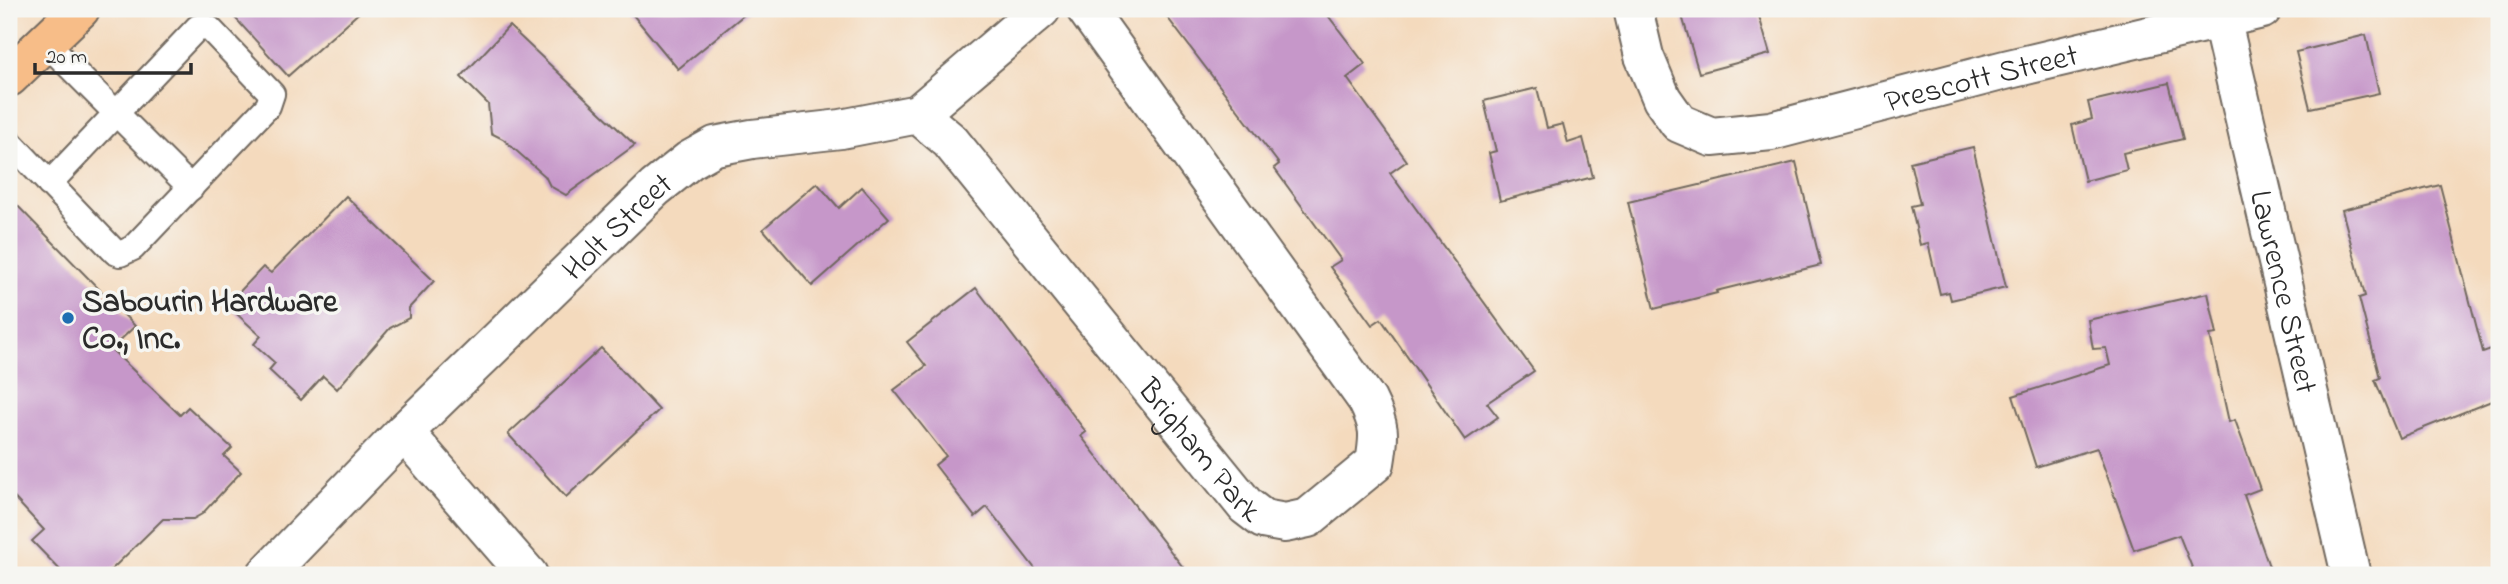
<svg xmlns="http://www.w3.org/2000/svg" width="2508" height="584" font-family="'Indie Flower',sans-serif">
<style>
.building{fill:#c697c9}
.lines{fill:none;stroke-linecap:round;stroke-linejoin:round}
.service-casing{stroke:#71685e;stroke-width:28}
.minor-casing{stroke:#71685e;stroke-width:42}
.primary-casing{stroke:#71685e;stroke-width:42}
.service{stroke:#fff;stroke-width:24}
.minor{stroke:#fff;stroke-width:38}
.primary{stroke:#f7bd88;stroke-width:38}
.poi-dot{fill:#1f6fb2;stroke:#f6f6f2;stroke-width:2.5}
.labels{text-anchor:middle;stroke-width:7;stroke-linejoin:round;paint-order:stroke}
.street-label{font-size:32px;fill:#2b2b2b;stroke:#f6f6f2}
.poi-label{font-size:32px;font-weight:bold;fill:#2b2b2b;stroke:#f6f6f2;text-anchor:start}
</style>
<rect width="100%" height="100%" fill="#f6f6f2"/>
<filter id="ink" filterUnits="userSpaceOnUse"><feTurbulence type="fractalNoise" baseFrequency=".0143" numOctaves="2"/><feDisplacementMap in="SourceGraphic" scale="14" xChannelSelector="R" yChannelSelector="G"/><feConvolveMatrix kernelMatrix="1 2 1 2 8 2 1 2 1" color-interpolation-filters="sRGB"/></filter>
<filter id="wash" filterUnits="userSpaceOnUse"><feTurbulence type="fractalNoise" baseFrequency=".00686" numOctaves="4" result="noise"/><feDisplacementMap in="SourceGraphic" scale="28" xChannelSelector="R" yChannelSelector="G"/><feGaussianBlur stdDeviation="1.57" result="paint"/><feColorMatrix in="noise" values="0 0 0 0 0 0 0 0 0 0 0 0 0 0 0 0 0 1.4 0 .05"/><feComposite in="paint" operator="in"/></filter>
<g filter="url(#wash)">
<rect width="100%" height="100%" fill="#f4dabd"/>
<g id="blocks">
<g class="building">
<path d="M227,9H363L288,76Z"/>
<path d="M628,9H751L678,69Z"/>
<path d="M1161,9H1323L1365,64L1347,78L1407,161L1390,173L1534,371L1487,403L1498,417L1465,440L1381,319L1372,325L1330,267L1341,260L1274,168L1279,164Z"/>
<path d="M1680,9H1757L1770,54L1699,73Z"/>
<path d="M509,26L635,145L566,195L550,186L545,176L503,139L491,133L488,104L461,77Z"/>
<path d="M2366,35L2379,93L2310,108L2296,52Z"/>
<path d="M2169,83L2183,139L2123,153L2127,170L2085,181L2072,125L2092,119L2088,102Z"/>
<path d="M1537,88L1547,128L1563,124L1568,143L1583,138L1593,177L1500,201L1489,153L1496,151L1484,101Z"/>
<path d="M1973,147L2006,287L1951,300L1949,292L1940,294L1928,243L1920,245L1911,206L1920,204L1910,162Z"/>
<path d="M1796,162L1821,265L1716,291L1717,293L1654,309L1628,202Z"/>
<path d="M817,183L839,208L862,187L889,218L812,286L763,229Z"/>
<path d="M2440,185L2483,352L2499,346V398L2399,438L2375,380L2380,378L2359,298L2365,296L2342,210Z"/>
<path d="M346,196L434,281L409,308V318L390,328L337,389L323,376L301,400L269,370L275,363L254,344L261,336L227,305L263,267L271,273Z"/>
<path d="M9,197L135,326L111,349L180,415L188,407L232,448L224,456L241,472L202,514L193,519H163L106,575H65L32,541L44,530L9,492Z"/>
<path d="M976,288L1086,432L1081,436L1189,575H1040L987,507L975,517L935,465L946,456L894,390L926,366L907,342Z"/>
<path d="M2208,293L2217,334L2210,335L2229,422L2235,420L2260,489L2244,495L2272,575H2195L2179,535L2134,550L2097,448L2036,467L2013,396L2110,365L2106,348L2093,349L2088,320Z"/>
<path d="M601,348L659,410L566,497L508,434Z"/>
</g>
</g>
</g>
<g filter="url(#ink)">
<use href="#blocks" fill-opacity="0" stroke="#71685e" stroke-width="2"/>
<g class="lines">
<g class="service-casing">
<g id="service">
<path d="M45,42L191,188"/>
<path d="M9,141L115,252L120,254L133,248L268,106L272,94L210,29L204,26L198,27L49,184"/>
</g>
</g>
<g class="minor-casing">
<g id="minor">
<path id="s1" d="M1633,9L1644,56L1662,99L1679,123L1712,137L1771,131L2005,70L2262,9"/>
<path id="s2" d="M2219,9L2351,575"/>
<path id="s3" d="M918,114L950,141L1246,506L1263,519L1285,523L1308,518L1375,463C1380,434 1380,426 1367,400L1086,9"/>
<path d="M404,432L528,575"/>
<path id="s4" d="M266,575L404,432L655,188L690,160L715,146L752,139L841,129L918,114L1041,9"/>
</g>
</g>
<g class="primary-casing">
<path id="primary" d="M9,77L80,9"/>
</g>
<use href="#service" class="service"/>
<use href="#minor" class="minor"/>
<use href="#primary" class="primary"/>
</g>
</g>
<circle class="poi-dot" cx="68" cy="318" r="7"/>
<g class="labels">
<g class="street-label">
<text dy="11" stroke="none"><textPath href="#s1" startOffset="436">Prescott Street</textPath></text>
<text dy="11" stroke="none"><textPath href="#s4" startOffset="495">Holt Street</textPath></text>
<text dy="11" stroke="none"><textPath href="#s2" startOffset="290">Lawrence Street</textPath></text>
<text dy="11" stroke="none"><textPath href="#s3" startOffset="439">Brigham Park</textPath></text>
</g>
<g class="poi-label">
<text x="82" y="311">Sabourin Hardware<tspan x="82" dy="37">Co., Inc.</tspan></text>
</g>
</g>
<rect width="2508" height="584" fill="none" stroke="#f6f6f2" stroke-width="35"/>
<path d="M35 63v10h156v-10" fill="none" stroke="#2b2b2b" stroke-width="3.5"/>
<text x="46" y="63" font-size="21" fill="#2b2b2b" stroke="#f6f6f2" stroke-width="5" paint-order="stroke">20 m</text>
</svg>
